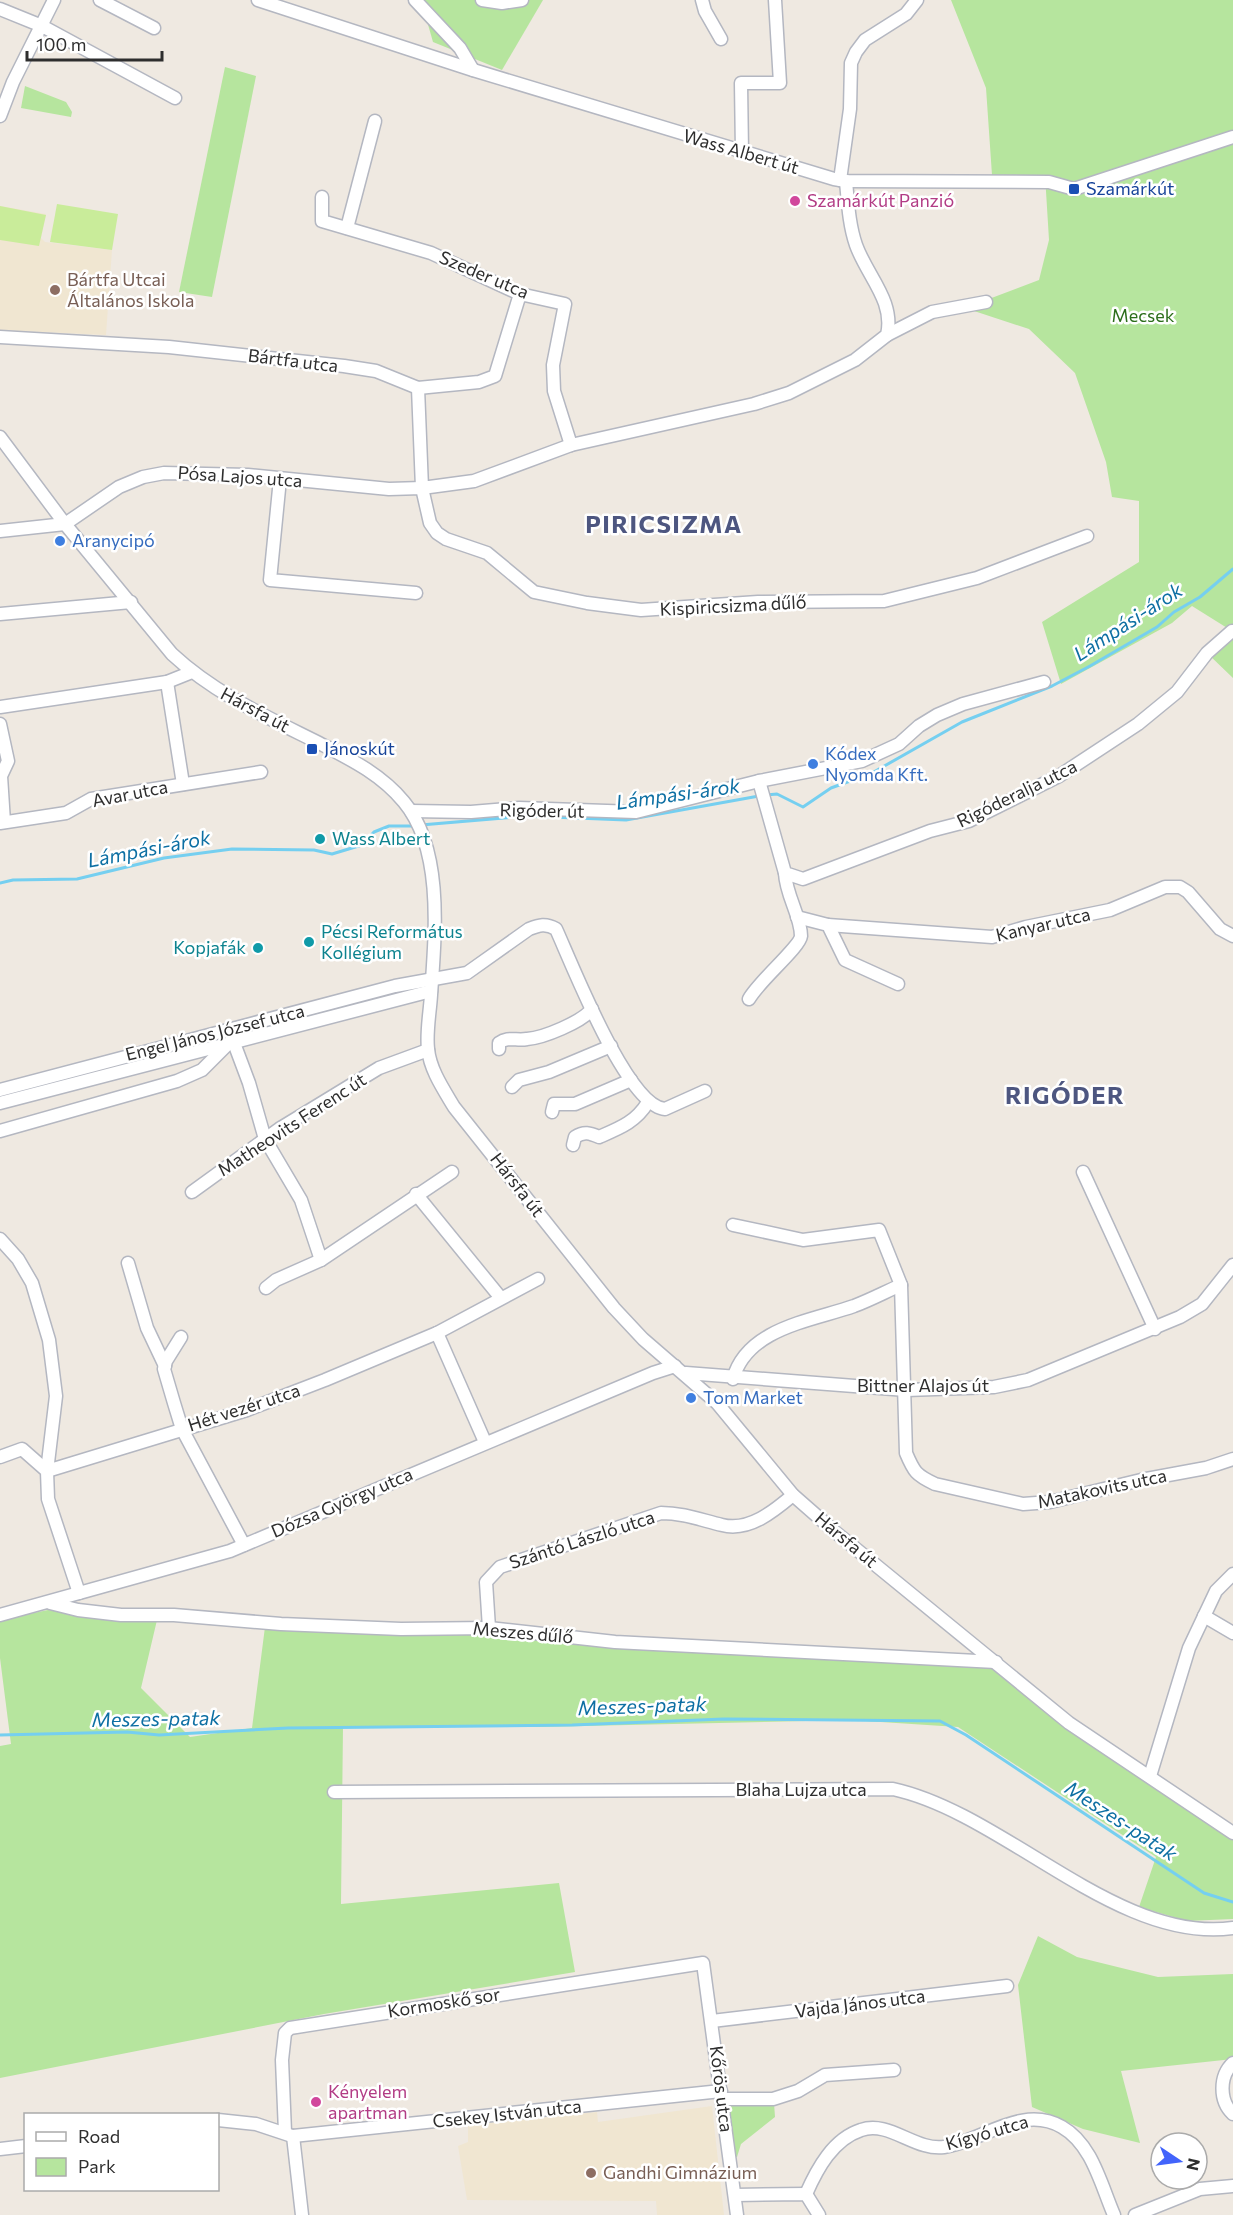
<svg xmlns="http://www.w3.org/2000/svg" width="1233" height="2215" font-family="Commissioner,sans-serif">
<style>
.education{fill:#f0e6d1}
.green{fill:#b6e59e}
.pitch{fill:#c9ec9a}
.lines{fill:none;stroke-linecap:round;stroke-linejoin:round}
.stream{stroke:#75cff0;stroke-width:3}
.minor-casing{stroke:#b4b7c1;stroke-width:15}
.minor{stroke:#fff;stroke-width:12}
.transit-dot{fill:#1a4fb4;stroke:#fff;stroke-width:2}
.hotel-dot{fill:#d1479c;stroke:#fff;stroke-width:2}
.education-dot{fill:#8d6e63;stroke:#fff;stroke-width:2}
.shop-dot{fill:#3f7fe0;stroke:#fff;stroke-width:2}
.culture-dot{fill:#0f9aa8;stroke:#fff;stroke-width:2}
.labels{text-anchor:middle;stroke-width:5;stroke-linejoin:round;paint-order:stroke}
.street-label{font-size:18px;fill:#2e2e2e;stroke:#fff}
.transit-label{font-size:18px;fill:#164399;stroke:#fff;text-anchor:start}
.hotel-label{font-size:18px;fill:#b23c85;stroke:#fff;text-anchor:start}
.education-label{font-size:18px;fill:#785e54;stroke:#fff;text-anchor:start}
.park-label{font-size:18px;fill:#2c6e1b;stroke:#fff}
.shop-label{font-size:18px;fill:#366cbe;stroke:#fff;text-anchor:start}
.culture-label{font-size:18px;fill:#0d838f;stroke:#fff;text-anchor:start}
.water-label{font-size:20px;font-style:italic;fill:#0d6fa3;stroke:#fff}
.district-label{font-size:24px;font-weight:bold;letter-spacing:1.5px;fill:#4d5680;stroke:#fff}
</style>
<rect width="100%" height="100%" fill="#efe9e1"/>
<g class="education">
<path d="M0,206L46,214L41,238L45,242L112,250L106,335L0,330Z"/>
<path d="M712,2106L724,2215H657L656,2201L467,2200L458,2146L468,2142V2125L597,2112L598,2122Z"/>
</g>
<g class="green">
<path d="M421,0H543L502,70L433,42Z"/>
<path d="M951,0H1233V678L1207,653L1232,631L1192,606L1172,623L1061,684L1042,622L1139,562V501L1112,497L1106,462L1075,373L1029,329L965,308L1039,280L1049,240L1045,175H992L986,88Z"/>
<path d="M225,67L256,76L212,297L179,292Z"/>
<path d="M25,86L66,102L72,112L71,117L21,108Z"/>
<path d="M48,1610L157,1620L141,1688L190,1737L252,1728L265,1627L489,1628L996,1667L1233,1839V1919L1187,1921L1139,1907L1156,1857L958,1727L850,1720L538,1727L343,1726L341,1904L559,1883L575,1972L324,2014L0,2078V1746L11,1744L0,1658V1620Z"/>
<path d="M1038,1936L1077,1957L1158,1977L1233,1974V2059L1121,2071L1140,2143L1083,2129L1032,2107L1018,1985Z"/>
<path d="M774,2103L775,2117L741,2144L737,2157L730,2158L723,2106Z"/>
</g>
<g class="pitch">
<path d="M57,204L118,214L112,250L50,242Z"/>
<path d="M0,206L46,215L39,246L0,240Z"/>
</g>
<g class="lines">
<g class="stream">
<path d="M766,795L777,794L803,807L831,788L872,773L962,722L1052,686L1090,666L1157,627L1174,612L1200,597L1233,569"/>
<path d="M421,825L526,816L626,820L759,796"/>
<path d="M0,883L13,880L77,879L164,858L232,849L314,850L332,854L362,845L374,832L389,826H414"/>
<path d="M0,1735L127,1732L159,1735L288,1728L572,1725L724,1719L940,1721L966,1735L1204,1893L1233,1902"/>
</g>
<g class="minor-casing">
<g id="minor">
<path d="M100,0L154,28"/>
<path d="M258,0L473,70L834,179L846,181L1049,182L1074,189L1233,137"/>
<path d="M415,0L460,48L473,70"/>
<path d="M482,0L502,3L522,0"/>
<path d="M702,0L705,11L721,39"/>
<path d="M0,9L42,26L175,98"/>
<path d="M0,116L13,82L54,0"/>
<path d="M742,153L741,83H780L775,0"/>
<path d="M840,180L850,109L851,63L856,52L865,40L906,14L917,0"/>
<path d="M322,197V221L431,253L520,294L565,304L553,365L554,391L571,445"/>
<path d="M347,228L375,121"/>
<path d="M887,335L932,312L986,302"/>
<path d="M0,337L169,347L344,366L376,371L418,388L479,382L495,376L520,294"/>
<path d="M418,388L422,488L474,481L571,445L754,404L789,393L855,360L887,335C895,301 867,276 856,245C849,225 848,203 846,181"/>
<path d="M0,437L65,524L172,654C215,694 267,717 319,743C350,759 381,774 404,802C444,850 435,936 431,995C430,1012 426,1032 428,1049C430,1070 444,1090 454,1107L614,1308L643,1339L717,1403L793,1495L834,1531L1069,1723L1233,1833"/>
<path d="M280,479L270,580L416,593"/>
<path d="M0,531L65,524L119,487L143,477L164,473L248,475L389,489L422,488L430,523L437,533L446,539L487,553L534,592L587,603L641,610L758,602L884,601L977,578L1087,536"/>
<path d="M0,614L131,602"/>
<path d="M167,682L183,784"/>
<path d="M0,707L167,682L192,672"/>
<path d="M0,724L8,761L1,776L4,822"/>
<path d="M759,781L785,873L803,879L930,831L969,821L1059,776L1138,724L1177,692L1207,653L1232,631"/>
<path d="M411,811L471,812L519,808L636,812L759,781L862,761L899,744L919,726L937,715L963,704L1044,682"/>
<path d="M0,823L66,813L91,799L261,772"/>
<path d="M797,917L828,925L845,960L898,984"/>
<path d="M828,925L992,937L1026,927L1110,910L1165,887H1180L1188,892L1220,929L1233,936"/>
<path d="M749,999C758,982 800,947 801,936C801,916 786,896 785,873"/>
<path d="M234,1043L249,1083L265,1139L301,1200L321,1260"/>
<path d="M499,1049V1043C508,1036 516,1041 527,1039C543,1038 582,1022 592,1009"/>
<path d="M512,1087L519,1080L549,1072L611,1046"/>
<path d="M0,1090L395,986L467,973L529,929C539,925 546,923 556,929C572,964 627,1106 665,1109L705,1091"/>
<path d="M0,1103L431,991"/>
<path d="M552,1112L554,1104H575L631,1080"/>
<path d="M0,1131L177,1081L202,1070L226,1046"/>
<path d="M573,1145L575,1137C584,1131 590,1133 599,1137C620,1128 636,1122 648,1102"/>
<path d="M1083,1172L1155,1329"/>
<path d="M192,1192L279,1129L379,1068L428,1050"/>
<path d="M416,1194L500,1297"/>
<path d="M0,1239L18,1259L32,1283L49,1340L56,1396L47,1471L247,1410L325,1380L437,1333L538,1279"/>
<path d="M128,1263L147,1328L165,1366"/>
<path d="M901,1285L906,1453C914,1472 916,1475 935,1484L1023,1504L1050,1502L1141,1480L1206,1468L1233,1459"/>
<path d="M266,1288L276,1280L321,1260L452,1172"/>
<path d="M437,1333L485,1442"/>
<path d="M181,1337L166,1361L164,1369L174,1403L182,1429L244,1545"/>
<path d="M686,1373L906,1390L994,1387L1028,1380L1180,1317L1202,1304L1233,1265"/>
<path d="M733,1379C747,1328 811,1321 854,1306C870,1300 885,1292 901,1285L879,1230L803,1240L733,1225"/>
<path d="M0,1457L22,1449L47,1471L48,1499L79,1593"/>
<path d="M50,1603L78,1610L121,1615H174L281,1624L401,1629L489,1628L615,1642L996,1662"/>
<path d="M0,1615L230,1551L653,1373L675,1366"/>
<path d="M1204,1616L1233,1633"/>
<path d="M489,1628L486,1582L500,1567L661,1513C683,1513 701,1520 722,1525C749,1532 774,1511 793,1495"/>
<path d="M1150,1776L1189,1648L1216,1591L1233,1574"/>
<path d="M334,1792L893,1789C1006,1814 1117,1944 1233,1928"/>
<path d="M712,2021L1007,1986"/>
<path d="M1233,2063C1219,2076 1219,2101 1233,2114"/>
<path d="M722,2099H773L798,2091L825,2075L894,2070"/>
<path d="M218,2120L256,2124L292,2136"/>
<path d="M285,2132L282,2060L285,2033L290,2028L703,1963L737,2215"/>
<path d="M293,2136L721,2091"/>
<path d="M293,2136L302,2215"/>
<path d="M0,2149L26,2146"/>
<path d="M806,2194C817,2169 833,2139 861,2130C889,2120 915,2151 944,2147C983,2141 1022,2104 1062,2127C1092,2144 1101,2185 1114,2215"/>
<path d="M735,2195L806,2194L819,2215"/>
<path d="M1135,2215L1200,2189L1233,2186"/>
</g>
</g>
<use href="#minor" class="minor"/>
</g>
<g class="transit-dot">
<rect x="1068" y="183" width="12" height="12" rx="3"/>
<rect x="306" y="743" width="12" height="12" rx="3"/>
</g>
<g class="hotel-dot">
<circle cx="795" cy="201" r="6"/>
<circle cx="316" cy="2102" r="6"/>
</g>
<g class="education-dot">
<circle cx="55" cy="290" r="6"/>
<circle cx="591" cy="2173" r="6"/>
</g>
<g class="shop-dot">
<circle cx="60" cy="541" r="6"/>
<circle cx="813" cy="764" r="6"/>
<circle cx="691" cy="1398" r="6"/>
</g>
<g class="culture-dot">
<circle cx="320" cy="839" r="6"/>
<circle cx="309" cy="942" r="6"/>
<circle cx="258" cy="948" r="6"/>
</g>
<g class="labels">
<g class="street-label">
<text transform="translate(741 152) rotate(16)" y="6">Wass Albert út</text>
<text transform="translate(484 275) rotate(23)" y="6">Szeder utca</text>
<text transform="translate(293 361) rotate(7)" y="6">Bártfa utca</text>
<text transform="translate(240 477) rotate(4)" y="6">Pósa Lajos utca</text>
<text transform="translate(733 606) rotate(-3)" y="6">Kispiricsizma dűlő</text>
<text transform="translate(255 710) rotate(28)" y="6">Hársfa út</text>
<text transform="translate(130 794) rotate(-11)" y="6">Avar utca</text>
<text transform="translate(1017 794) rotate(-26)" y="6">Rigóderalja utca</text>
<text transform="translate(542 811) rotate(1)" y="6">Rigóder út</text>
<text transform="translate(1043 925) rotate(-13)" y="6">Kanyar utca</text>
<text transform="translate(215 1033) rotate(-14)" y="6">Engel János József utca</text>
<text transform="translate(292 1125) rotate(-33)" y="6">Matheovits Ferenc út</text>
<text transform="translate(517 1185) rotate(52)" y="6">Hársfa út</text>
<text x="923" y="1392">Bittner Alajos út</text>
<text transform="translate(244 1408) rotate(-18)" y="6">Hét vezér utca</text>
<text transform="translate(1102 1489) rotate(-12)" y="6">Matakovits utca</text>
<text transform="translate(342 1503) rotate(-23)" y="6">Dózsa György utca</text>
<text transform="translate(582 1540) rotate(-18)" y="6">Szántó László utca</text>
<text transform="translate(846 1540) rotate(40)" y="6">Hársfa út</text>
<text transform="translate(523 1633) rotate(5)" y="6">Meszes dűlő</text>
<text x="801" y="1796">Blaha Lujza utca</text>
<text transform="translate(444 2003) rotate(-9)" y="6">Kormoskő sor</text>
<text transform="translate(860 2004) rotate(-7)" y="6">Vajda János utca</text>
<text transform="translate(721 2089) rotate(83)" y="6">Kőrös utca</text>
<text transform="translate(507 2114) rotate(-6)" y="6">Csekey István utca</text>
<text transform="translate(987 2133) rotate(-16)" y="6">Kígyó utca</text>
</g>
<g class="transit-label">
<text x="1086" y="195">Szamárkút</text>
<text x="324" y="755">Jánoskút</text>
</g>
<g class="hotel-label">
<text x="807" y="207">Szamárkút Panzió</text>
<text x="328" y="2098">Kényelem<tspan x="328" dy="21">apartman</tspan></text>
</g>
<g class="education-label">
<text x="67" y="286">Bártfa Utcai<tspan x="67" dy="21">Általános Iskola</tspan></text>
<text x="603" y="2179">Gandhi Gimnázium</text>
</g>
<g class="park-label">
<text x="1143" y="322">Mecsek</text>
</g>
<g class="shop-label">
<text x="72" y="547">Aranycipó</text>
<text x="825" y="760">Kódex<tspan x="825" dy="21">Nyomda Kft.</tspan></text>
<text x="703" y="1404">Tom Market</text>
</g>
<g class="culture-label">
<text x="332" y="845">Wass Albert</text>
<text x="321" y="938">Pécsi Református<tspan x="321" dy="21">Kollégium</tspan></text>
<text x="246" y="954" text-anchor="end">Kopjafák</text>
</g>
<g class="water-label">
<text transform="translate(1128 622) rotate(-33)" y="7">Lámpási-árok</text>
<text transform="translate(678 794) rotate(-8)" y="7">Lámpási-árok</text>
<text transform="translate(149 849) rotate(-11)" y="7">Lámpási-árok</text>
<text transform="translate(642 1706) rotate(-2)" y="7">Meszes-patak</text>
<text transform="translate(156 1719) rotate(-1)" y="7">Meszes-patak</text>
<text transform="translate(1121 1821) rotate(33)" y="7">Meszes-patak</text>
</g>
<g class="district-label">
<text x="664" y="533">PIRICSIZMA</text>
<text x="1065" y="1104">RIGÓDER</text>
</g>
</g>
<rect x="24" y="2113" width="195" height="78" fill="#ffffff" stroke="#ababab" stroke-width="1.5"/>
<rect x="36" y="2132" width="30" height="9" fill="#ffffff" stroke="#ababab" stroke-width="1.5"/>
<text x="78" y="2143" font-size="18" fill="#2e2e2e">Road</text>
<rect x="36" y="2158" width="30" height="18" fill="#b6e59e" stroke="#ababab" stroke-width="1.5"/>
<text x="78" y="2173" font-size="18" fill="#2e2e2e">Park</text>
<g transform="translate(1179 2161) rotate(103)"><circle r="28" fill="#ffffff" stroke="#ababab" stroke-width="1.5"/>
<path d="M0-4.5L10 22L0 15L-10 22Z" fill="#4264fb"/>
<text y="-9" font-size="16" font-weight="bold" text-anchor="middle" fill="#2e2e2e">N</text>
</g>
<path d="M27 51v9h135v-9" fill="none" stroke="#2e2e2e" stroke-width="3"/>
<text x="36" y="51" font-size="18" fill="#2e2e2e" stroke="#ffffff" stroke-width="4.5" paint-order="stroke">100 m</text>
</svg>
